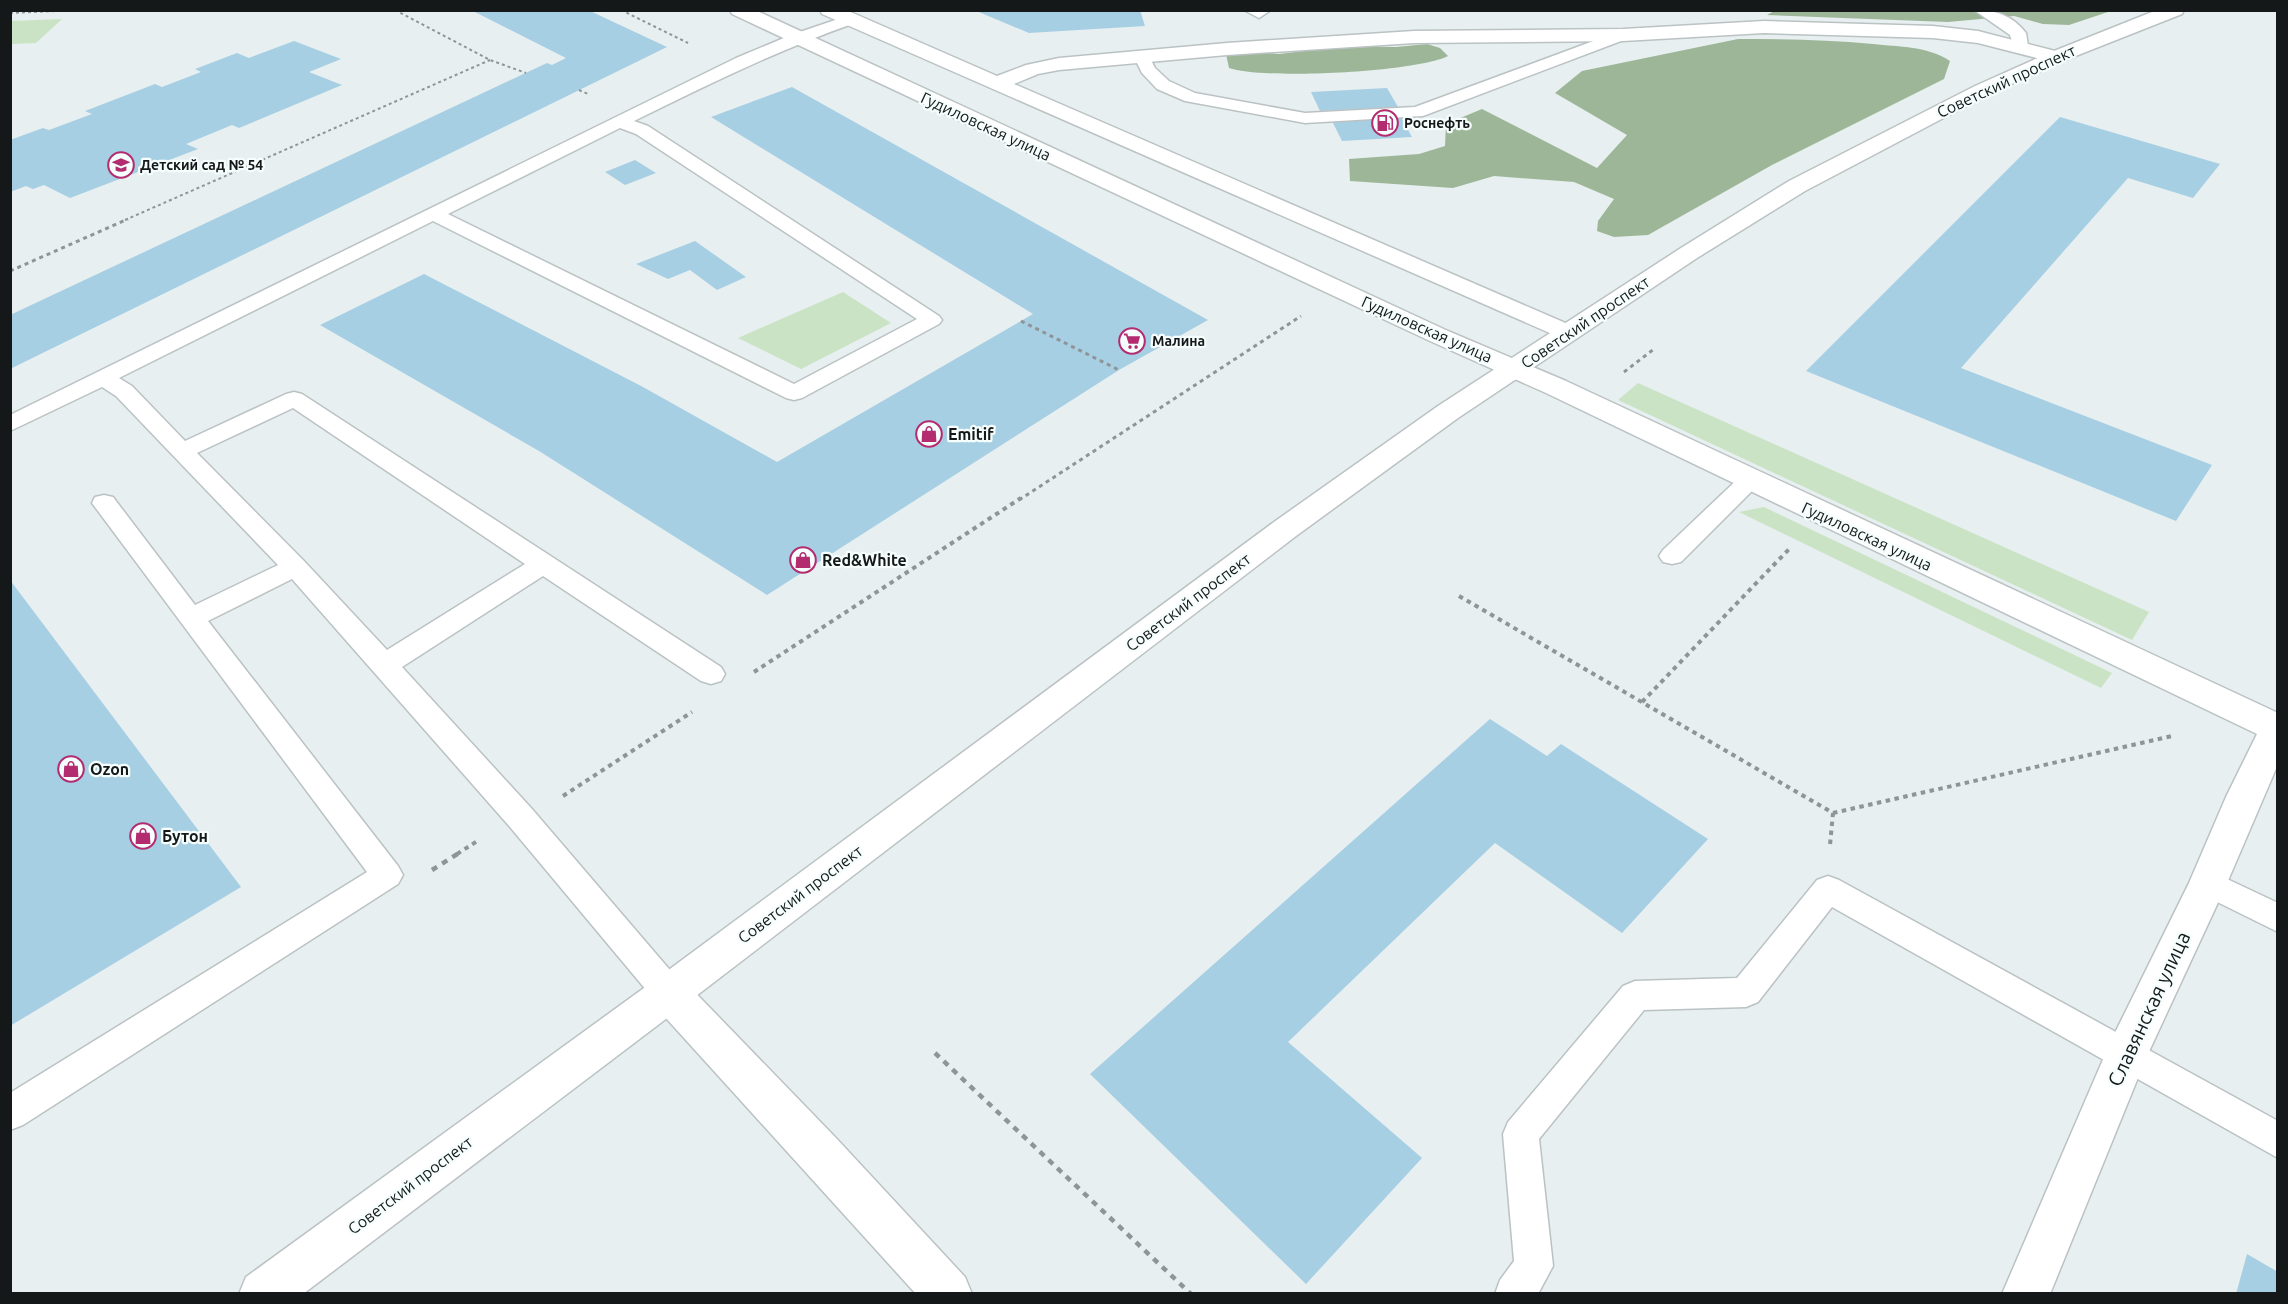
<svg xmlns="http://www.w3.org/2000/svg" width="2288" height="1304" font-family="Ubuntu,sans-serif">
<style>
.green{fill:#cae3c5}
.forest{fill:#9db698}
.building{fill:#a7cfe4}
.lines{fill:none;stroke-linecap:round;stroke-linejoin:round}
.lane-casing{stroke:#bbc2c3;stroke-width:3}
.street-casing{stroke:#bbc2c3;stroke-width:3}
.primary-casing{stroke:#bbc2c3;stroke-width:3}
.path-far3{stroke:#8f9596;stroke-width:2;stroke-dasharray:3 3;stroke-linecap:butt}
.path-far2{stroke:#8f9596;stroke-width:3;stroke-dasharray:4 4;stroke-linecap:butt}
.path-far1{stroke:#8f9596;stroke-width:4;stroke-dasharray:4.5 4.5;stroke-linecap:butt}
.path{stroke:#8f9596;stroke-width:4.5;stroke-dasharray:6 6;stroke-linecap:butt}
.lane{fill:#fff;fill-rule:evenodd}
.street{fill:#fff;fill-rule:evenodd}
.primary{fill:#fff;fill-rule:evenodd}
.labels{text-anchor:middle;stroke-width:4.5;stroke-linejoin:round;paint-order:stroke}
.far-poi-label{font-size:14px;font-weight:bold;fill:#151818;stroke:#f5fdfd;text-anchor:start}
.street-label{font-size:16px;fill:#151818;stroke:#f5fdfd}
.poi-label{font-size:16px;font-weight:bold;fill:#151818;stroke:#f5fdfd;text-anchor:start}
.near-street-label{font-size:20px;fill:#151818;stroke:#f5fdfd}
</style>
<rect width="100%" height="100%" fill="#e7eff0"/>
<g class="green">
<path d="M62,19L36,43L11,44V21Z"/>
<path d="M843,292L891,323L801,369L738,338Z"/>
<path d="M1638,383L2149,612L2132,640L1618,400Z"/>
<path d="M1764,507L2112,673L2101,688L1739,512Z"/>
</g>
<g class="forest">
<path d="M1776,10L2111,11L2069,25L2043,24L2014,16L1948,22L1767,15Z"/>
<path d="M1738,39C1783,39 1828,40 1873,44C1900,47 1927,46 1950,61L1944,79L1772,165L1648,235L1614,237L1597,231L1598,221L1614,199L1574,182L1494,176L1453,188L1350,181L1349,159L1419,154L1445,146L1446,124L1482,109L1597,168L1627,135L1555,93L1582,71Z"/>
<path d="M1427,44L1440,48L1448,56C1417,72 1264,80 1229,68L1226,54L1245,51L1279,54L1346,46L1396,47Z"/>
</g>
<g class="building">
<path d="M471,10H588L667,47L10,369V315L547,63L552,65L566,58Z"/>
<path d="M974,10H1140L1145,26L1029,33Z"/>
<path d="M294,41L341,59L309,72L342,85L239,128L232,125L186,144L198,149L70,198L44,185L33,189L26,186L10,192V140L43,128L49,130L92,114L85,111L155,84L162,87L201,72L195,69L237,53L249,58Z"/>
<path d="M792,87L1208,320L1119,370L767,595L539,451L320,325L424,274L643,387L777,462L1033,314L711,117Z"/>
<path d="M1387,88L1398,107L1320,111L1311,92Z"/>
<path d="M1401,117L1412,137L1342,141L1332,121Z"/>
<path d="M2060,117L2220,164L2193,198L2128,178L1961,368L2212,465L2176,521L1806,371Z"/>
<path d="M635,160L656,173L625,185L605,172Z"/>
<path d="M695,241L746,277L717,290L690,270L668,279L636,264Z"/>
<path d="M10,580L241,887L10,1026Z"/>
<path d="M1490,719L1547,756L1561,744L1708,839L1622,933L1495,843L1288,1042L1422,1158L1306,1284L1090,1074Z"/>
<path d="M2247,1254L2278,1272V1294H2236Z"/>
</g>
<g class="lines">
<g class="lane-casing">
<g id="lane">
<path d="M1244,10H1271L1259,18Z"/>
<path d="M1974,10C1995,10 2012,15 2026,33L2028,46L2026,49H2014L2010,35Z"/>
<path d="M850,15L858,20L855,23C778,50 707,85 634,121L648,126L939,316L942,320L939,324L802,398L794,400L786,398L433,221L119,378L132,386L185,441L286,394L294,392L302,394L721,667L725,674L721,681L711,684L701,681L543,576L402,667L532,809L681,983L686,993L681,1003L669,1008L657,1003L510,827L292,579L208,621L398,866L403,875L398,884L23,1125L10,1130V1093L367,872L92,503L95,497L104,495L113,497L195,605L278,565L116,396L102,387L10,431V415L736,58L791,35ZM620,128L636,134L917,319L794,384L448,214ZM293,408L525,564L387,650L304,561L197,453Z"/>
<path d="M1623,30L1631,35L1629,38L1423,116L1305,123L1185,101L1157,89L1142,73L1134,57L1142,52L1148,54L1155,68L1169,81L1195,93L1305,113L1415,107Z"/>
<path d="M1750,472L1758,475L1762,480L1758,485L1681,562L1672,564L1663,562L1659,556L1663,550L1742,475Z"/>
<path d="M2208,870L2278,903V932L2197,892L2192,883L2197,874Z"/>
<path d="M1828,876L1839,880L2278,1121V1158L1832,907L1758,1002L1746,1007L1644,1010L1539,1139L1553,1266L1538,1294H1495L1500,1280L1514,1261L1503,1134L1508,1122L1623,986L1635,981L1737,978L1817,880Z"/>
</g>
</g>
<g class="street-casing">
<g id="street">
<path d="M730,10H755L1448,331L1566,381L2278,713V764L2227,883L2146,1058L2050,1294H2002L2111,1041L2189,883L2226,797L2257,734L1546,393L1430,341L732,14Z"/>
<path d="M820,10H846L997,76L1026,65L1059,58L1227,43L1414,31L1623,29L1764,21L1933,26L1978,31L2063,53L2066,57L2063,61L2056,63L1978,43L1933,38L1764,33L1623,41L1414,43L1227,55L1059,70L1038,74L1014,84L1577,328L1581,333L1577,338L1568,341L822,14Z"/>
<path d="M669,975L683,980L836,1138L965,1277L972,1294H916L655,1006L649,993L655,980Z"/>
</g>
</g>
<g class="primary-casing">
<path id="primary" d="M2157,10H2184L2182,14L2063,61L1989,94L1805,191L1697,258L1458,418L1296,536L683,1006L303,1294H239L246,1277L655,980L1274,522L1438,406L1681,248L1789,181L1975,86L2049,53Z"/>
</g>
<g class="path-far3">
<path d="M395,10L490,60L526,73"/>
<path d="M621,10L688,43"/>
<path d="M10,13L78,10"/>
<path d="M579,90L588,94"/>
<path d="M125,220L490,60"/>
</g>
<g class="path-far2">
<path d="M10,271L128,219"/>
<path d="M1021,321L1119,370"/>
<path d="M1624,372L1654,349"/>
<path d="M1019,500L1301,316"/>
</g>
<g class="path-far1">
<path d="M1459,596L1833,813L1830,845"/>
<path d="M754,672L1021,498"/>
<path d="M1642,702L1791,547"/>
<path d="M563,796L692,712"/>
<path d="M1833,813L2172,736"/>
<path d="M457,854L479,840"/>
</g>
<g class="path">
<path d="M432,870L459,853"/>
<path d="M935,1053L1191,1294"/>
</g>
<use href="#lane" class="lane"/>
<use href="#street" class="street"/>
<use href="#primary" class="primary"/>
</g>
<defs>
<g id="fuel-ring" transform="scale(1.35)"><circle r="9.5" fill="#f5fdfd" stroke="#b32c6f" stroke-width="1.5"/><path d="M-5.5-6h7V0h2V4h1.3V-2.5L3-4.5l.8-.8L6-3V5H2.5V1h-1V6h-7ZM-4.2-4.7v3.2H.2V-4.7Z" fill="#b32c6f"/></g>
<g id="school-ring" transform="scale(1.35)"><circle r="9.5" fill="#f5fdfd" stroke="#b32c6f" stroke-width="1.5"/><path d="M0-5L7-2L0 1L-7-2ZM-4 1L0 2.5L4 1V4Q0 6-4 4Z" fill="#b32c6f"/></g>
<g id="supermarket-ring" transform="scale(1.35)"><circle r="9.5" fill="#f5fdfd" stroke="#b32c6f" stroke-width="1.5"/><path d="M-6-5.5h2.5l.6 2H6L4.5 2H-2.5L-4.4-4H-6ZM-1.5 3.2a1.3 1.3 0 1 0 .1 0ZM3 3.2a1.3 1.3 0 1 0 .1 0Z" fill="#b32c6f"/></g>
<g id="shop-ring" transform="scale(1.35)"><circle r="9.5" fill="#f5fdfd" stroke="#b32c6f" stroke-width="1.5"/><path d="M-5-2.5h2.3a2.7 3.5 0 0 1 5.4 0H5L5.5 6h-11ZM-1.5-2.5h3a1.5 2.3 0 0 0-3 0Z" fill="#b32c6f"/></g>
</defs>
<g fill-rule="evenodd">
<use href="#fuel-ring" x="1385" y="123"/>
<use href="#school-ring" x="121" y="165"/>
<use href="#supermarket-ring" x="1132" y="341"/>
<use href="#shop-ring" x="929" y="434"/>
<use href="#shop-ring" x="803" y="560"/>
<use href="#shop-ring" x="71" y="769"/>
<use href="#shop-ring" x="143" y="836"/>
</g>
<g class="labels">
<g class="far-poi-label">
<text x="1404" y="128">Роснефть</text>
<text x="140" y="170">Детский сад № 54</text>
<text x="1152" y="346">Малина</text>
</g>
<g class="street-label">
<text transform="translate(2006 81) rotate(-25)" y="6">Советский проспект</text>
<text transform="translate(986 126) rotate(25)" y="6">Гудиловская улица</text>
<text transform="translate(1585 322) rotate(-34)" y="6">Советский проспект</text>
<text transform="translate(1427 329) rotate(24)" y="6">Гудиловская улица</text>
<text transform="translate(1867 536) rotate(25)" y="6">Гудиловская улица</text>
<text transform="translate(1188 602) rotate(-37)" y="6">Советский проспект</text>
<text transform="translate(800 894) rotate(-37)" y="6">Советский проспект</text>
<text transform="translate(410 1185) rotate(-37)" y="6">Советский проспект</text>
</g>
<g class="poi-label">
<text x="948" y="440">Emitif</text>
<text x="822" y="566">Red&amp;White</text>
<text x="90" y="775">Ozon</text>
<text x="162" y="842">Бутон</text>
</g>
<g class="near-street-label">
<text transform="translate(2149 1009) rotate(-65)" y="7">Славянская улица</text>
</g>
</g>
<rect width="2288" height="1304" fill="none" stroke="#151818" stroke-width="24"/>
</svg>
